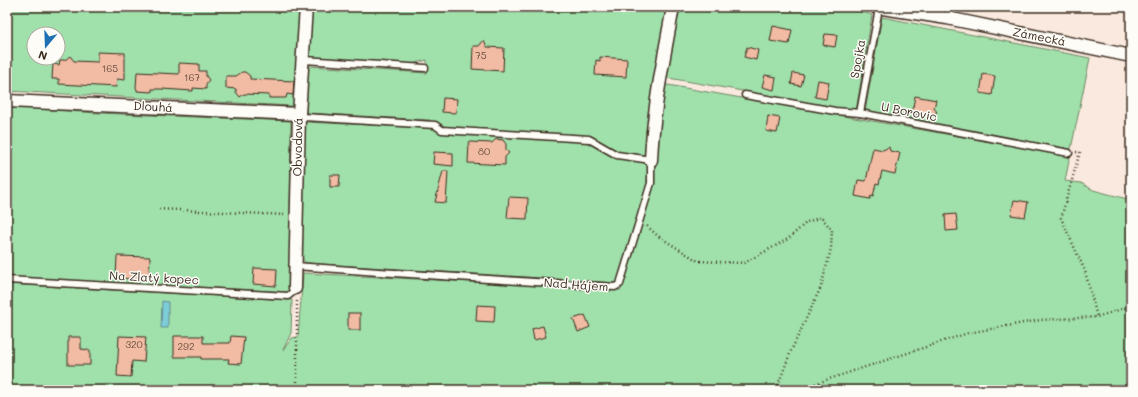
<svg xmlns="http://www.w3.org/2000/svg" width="1138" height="397" font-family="Mali,sans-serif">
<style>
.green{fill:#a0e1ab;stroke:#6e8664;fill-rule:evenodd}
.water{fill:#7dcdd8;stroke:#638c8e}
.building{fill:#f1bca3;stroke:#3b2a1e}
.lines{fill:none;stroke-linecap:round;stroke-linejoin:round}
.lane-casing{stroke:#3b2a1e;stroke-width:9}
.street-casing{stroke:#3b2a1e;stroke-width:15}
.path{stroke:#3b2a1e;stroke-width:2.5;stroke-dasharray:1 3;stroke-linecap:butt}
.lane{stroke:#fdfcf7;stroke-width:6}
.street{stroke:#fdfcf7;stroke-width:12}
.labels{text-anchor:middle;stroke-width:3;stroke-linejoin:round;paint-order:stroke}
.number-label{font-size:10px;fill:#684e3f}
.street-label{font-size:12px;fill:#3b2a1e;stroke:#fdfcf7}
</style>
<rect width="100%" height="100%" fill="#f9e9de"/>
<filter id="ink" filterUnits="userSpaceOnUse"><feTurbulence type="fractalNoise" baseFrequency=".025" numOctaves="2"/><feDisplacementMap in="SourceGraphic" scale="8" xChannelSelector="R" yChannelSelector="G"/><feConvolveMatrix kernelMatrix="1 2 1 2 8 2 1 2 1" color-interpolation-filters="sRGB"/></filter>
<g filter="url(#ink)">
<g class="green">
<path d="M7,7H304L299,99L292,106L7,91ZM34,34H58V58H34Z"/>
<path d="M312,7H670L650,133L647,183L634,233L618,283L306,263L300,256L305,122L430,128V120L306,113L308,66L427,73V60L407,65L309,57Z"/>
<path d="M677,7H846L872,15L856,111L663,77Z"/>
<path d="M882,17L1090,58L1071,149L865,112Z"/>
<path d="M662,84L1070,156L1065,181L1081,183L1093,190L1131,200V390H7V284L292,300L291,333L283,350L292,338L298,337L303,273L621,290L654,185V142Z"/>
<path d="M7,107L97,113L291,121L290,220L292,258L290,292L7,277Z"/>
</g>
<path class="water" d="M162,301L168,302V328H161Z"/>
<g class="building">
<path d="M773,26L792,30L789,44L770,41Z"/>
<path d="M825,34L837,35L835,47L823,45Z"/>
<path d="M484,40L487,47L504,48L503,71L472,69L473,46H479Z"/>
<path d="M747,47L758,50L756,60L744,57Z"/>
<path d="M98,52L125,53V80L117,79L116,87L59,84V79H52L53,64L59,65L60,60H65L70,56L74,61L98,62Z"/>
<path d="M600,57L627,59L626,77L595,75L596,60L600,61Z"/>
<path d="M179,63L199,64V71H206V76L209,80L206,85V89L193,88V91L162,89H152V92L137,91V89L136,88L137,72L179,74Z"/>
<path d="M242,72H245L250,76V79L294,81L293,95L287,94L286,98H269V95L244,94L240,97L236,92V89L226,88V76H236Z"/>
<path d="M793,73L804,75L801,86L791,84Z"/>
<path d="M983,74L995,76L992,95L980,93Z"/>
<path d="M765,75L776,77L774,90L762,87Z"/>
<path d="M818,80L829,82L826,99L815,97Z"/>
<path d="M915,96L936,100L934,108L937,112L933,114V117L912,113Z"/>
<path d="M443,98L457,99L456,113L442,112Z"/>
<path d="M768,116L780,118L777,133L766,131Z"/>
<path d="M496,139L503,140L506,144V150L509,153L505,157V165L468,163L469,142L492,143Z"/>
<path d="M889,147L890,151L900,153L895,174L882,171L879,184L876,183L873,197L871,196L870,199L855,196L858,180L866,181L873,148L883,150Z"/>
<path d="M434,152L453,153V166L433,164Z"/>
<path d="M443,171H448L446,203L435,202Z"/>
<path d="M330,175H340L339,187H330Z"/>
<path d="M509,197L528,198L527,219L507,218Z"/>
<path d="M1014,200L1028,202L1025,217L1011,215Z"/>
<path d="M956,214L958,230L946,231L945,215Z"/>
<path d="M117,256L150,257L149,280L116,278Z"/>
<path d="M254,268L277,269L276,286L253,284Z"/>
<path d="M477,305L495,306L494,322L476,321Z"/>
<rect x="348" y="313" width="12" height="17"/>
<path d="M585,315L590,327L578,332L573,319Z"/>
<path d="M543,326L546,337L534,340L532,329Z"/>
<path d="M119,336L146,337L144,362L132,361L131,377L117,376Z"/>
<path d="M174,336H203V343H230L231,336L244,337L241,364L228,363L229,359H201V357H174Z"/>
<path d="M68,337H81V349L90,350V365H68Z"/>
</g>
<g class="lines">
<g class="lane-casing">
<g id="lane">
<path d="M947,18L951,7"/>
<path d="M304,60L425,68"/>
<path d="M745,95L835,111L860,113L1069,153"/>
<path d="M860,113L879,8"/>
<path d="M295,266L379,272L615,287L620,284L651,183V160L617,155L589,139L442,130L435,125L304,117L299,114"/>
<path d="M7,280L288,296L293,292L295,288"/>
</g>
</g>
<g class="street-casing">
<g id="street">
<path d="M876,7L947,18L1131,56"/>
<path d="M7,101L299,114"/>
<path d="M651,160C653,108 664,58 673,7"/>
<path d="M295,288L299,114L306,7"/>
</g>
</g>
<g class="path">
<path d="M1076,152H1080L1061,218L1085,271L1097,317"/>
<path d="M159,209L286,215"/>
<path d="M647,226L658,236L698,261L744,263L788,239L807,222L821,217L832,230L831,249L821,287L791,351L776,390"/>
<path d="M297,301V390"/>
<path d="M796,390L968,333L1040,320L1097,317L1131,306"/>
</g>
<use href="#lane" class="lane"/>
<use href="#street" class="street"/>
</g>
</g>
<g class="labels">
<g class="number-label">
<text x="481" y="59">75</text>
<text x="110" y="72">165</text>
<text x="192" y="81">167</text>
<text x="484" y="155">80</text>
<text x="134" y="348">320</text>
<text x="186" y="350">292</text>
</g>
<g class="street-label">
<text transform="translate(1039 37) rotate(11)" y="4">Zámecká</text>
<text transform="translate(858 59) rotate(-80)" y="4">Spojka</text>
<text transform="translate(153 107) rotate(3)" y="4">Dlouhá</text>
<text transform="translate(909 112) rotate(11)" y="4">U Borovic</text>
<text transform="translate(298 147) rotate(-89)" y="4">Obvodová</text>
<text transform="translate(154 278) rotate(3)" y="4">Na Zlatý kopec</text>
<text transform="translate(576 285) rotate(4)" y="4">Nad Hájem</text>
</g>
</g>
<rect width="1138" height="397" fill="none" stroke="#fdfcf7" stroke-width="24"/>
<rect x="12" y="12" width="1114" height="373" fill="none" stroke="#3b2a1e" stroke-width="1.5" filter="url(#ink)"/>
<g transform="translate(46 46) rotate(199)"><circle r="19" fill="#fdfcf7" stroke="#afa8a0"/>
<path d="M0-3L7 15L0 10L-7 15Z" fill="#1f6fb2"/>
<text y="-6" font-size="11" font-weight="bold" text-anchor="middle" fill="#3b2a1e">N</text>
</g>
</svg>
